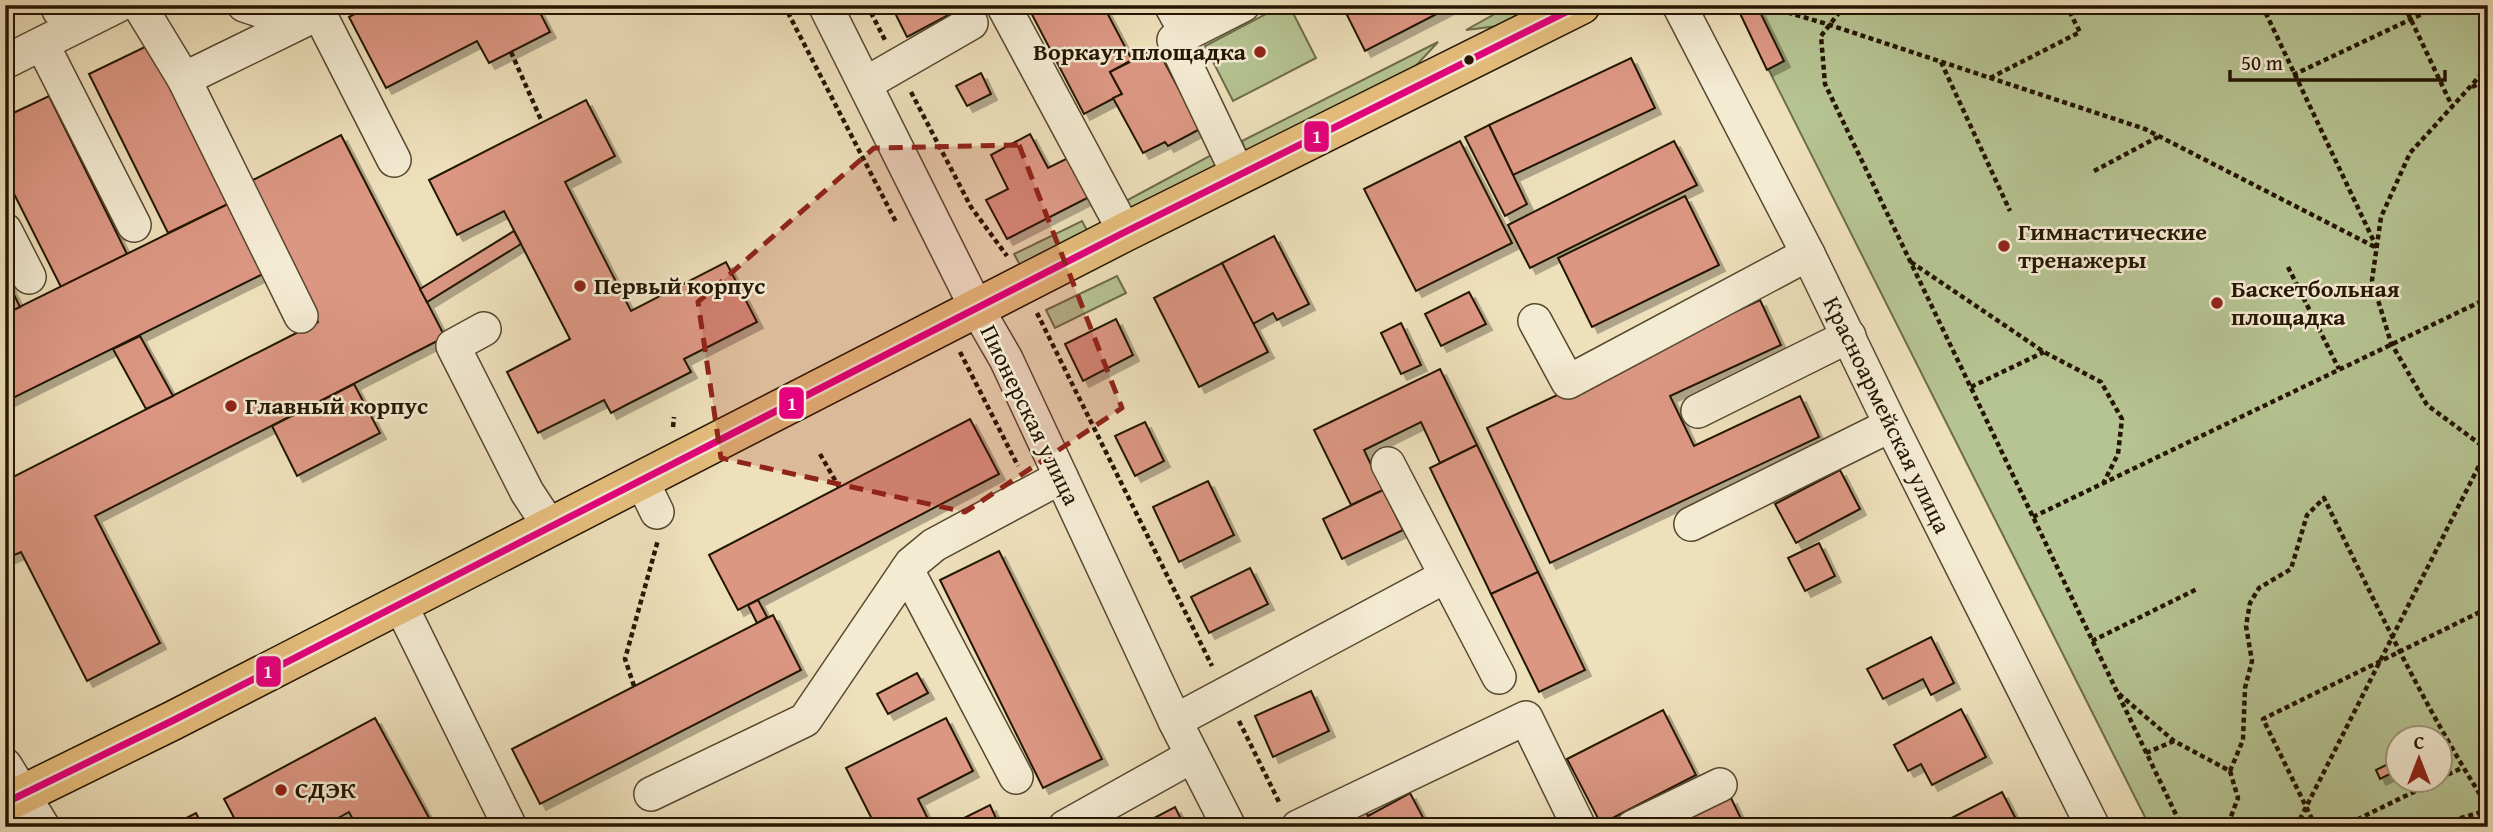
<svg xmlns="http://www.w3.org/2000/svg" width="2493" height="832" font-family="'Gentium Book Plus',serif">
<style>
.green{fill:#b6c392;stroke:#6d6c4a;stroke-width:2;fill-rule:evenodd}
.building{fill:#dc9783;stroke:#241502;stroke-width:2;filter:url(#shadow)}
.lines{fill:none;stroke-linecap:round;stroke-linejoin:round}
.minor-casing{stroke:#564830;stroke-width:36}
.major-casing{stroke:#241502;stroke-width:41}
.path{stroke:#241502;stroke-width:4.5;stroke-dasharray:5 3.5;stroke-linecap:butt}
.minor{stroke:#f4ebd3;stroke-width:33}
.major{stroke:#e7c07e;stroke-width:38}
.bus-1-casing{stroke:#f4ebd3;stroke-width:12}
.bus-1{stroke:#e5007d;stroke-width:7}
.marked{fill:#8f2418;fill-opacity:0.2;stroke:#8f2418;stroke-width:5;stroke-dasharray:14 9;stroke-linejoin:round}
.poi-dot{fill:#8f2418;stroke:#f4ebd3;stroke-width:2.5}
.bus-dot{fill:#241502;stroke:#f4ebd3;stroke-width:2.5}
.labels{text-anchor:middle;stroke-width:5;stroke-linejoin:round;paint-order:stroke}
.poi-label{font-size:24px;font-weight:bold;fill:#241502;stroke:#f4ebd3;text-anchor:start}
.street-label{font-size:24px;fill:#241502;stroke:#f4ebd3}
.line-badge{stroke:#f4ebd3;stroke-width:2.5}
.badge-label{font-size:19px;text-anchor:middle;font-weight:bold;fill:#fff}
</style>
<defs>
<filter id="shadow"><feDropShadow dx="6" dy="6" stdDeviation="0" flood-color="#0004"/></filter>
</defs>
<rect width="100%" height="100%" fill="#eee0bb"/>
<filter id="stains"><feTurbulence type="fractalNoise" baseFrequency=".00286" numOctaves="4"/><feColorMatrix values="0 0 0 0 .2 0 0 0 0 .09 0 0 0 0 .02 0 0 0 .5 -.17"/></filter>
<radialGradient id="worn" r=".72"><stop offset=".6" stop-color="#630" stop-opacity="0"/><stop offset="1" stop-color="#630" stop-opacity=".3"/></radialGradient>
<g class="green">
<path d="M1283,5H1289L1316,58L1233,101L1205,46Z"/>
<path d="M1511,5H1542L1506,25L1466,30Z"/>
<path d="M1736,5H2488V827H2150ZM2398,738H2440V780H2398Z"/>
<path d="M1438,42L1411,71L1248,156L1242,141Z"/>
<path d="M1215,153L1222,165L1130,214L1124,202Z"/>
<path d="M1082,221L1089,234L1021,267L1014,254Z"/>
<path d="M1117,276L1126,293L1055,328L1046,310Z"/>
</g>
<g class="building">
<path d="M371,5H536L550,32L489,63L477,41L386,88L349,17Z"/>
<path d="M891,5H956L958,10L907,37Z"/>
<path d="M1027,5H1103L1132,60L1110,72L1122,94L1084,114Z"/>
<path d="M1357,5H1454L1365,51L1345,11Z"/>
<path d="M1736,5H1759L1757,6L1784,61L1767,70Z"/>
<path d="M153,43L232,202L168,233L89,74Z"/>
<path d="M1157,48L1200,129L1168,146L1165,142L1143,153L1113,98L1122,94L1110,72Z"/>
<path d="M1631,58L1655,108L1513,175L1489,125Z"/>
<path d="M981,73L991,94L967,106L956,86Z"/>
<path d="M49,96L127,254L61,287L5,176V117Z"/>
<path d="M586,100L615,156L565,182L631,311L726,262L757,322L684,359L691,372L628,404L611,413L604,400L538,433L507,372L570,339L504,211L457,235L429,180Z"/>
<path d="M1489,125L1527,204L1505,216L1465,137Z"/>
<path d="M1030,134L1048,168L1072,156L1093,195L1007,239L986,200L1008,189L991,155Z"/>
<path d="M341,135L445,337L95,516L160,643L87,681L21,552L5,559V481L318,322L247,183Z"/>
<path d="M1460,141L1512,243L1416,291L1364,189Z"/>
<path d="M1674,141L1697,185L1530,268L1508,225Z"/>
<path d="M1685,196L1719,265L1592,327L1558,258Z"/>
<path d="M232,202L267,272L5,402V314Z"/>
<path d="M514,231L521,244L427,302L420,289Z"/>
<path d="M1274,236L1309,304L1277,320L1273,313L1253,324L1222,263Z"/>
<path d="M1222,263L1268,352L1199,387L1154,298Z"/>
<path d="M5,276L20,307L5,314Z"/>
<path d="M1469,292L1486,324L1441,346L1425,314Z"/>
<path d="M1760,300L1781,345L1670,396L1694,446L1800,396L1819,437L1550,563L1487,428Z"/>
<path d="M1116,319L1133,355L1083,381L1065,344Z"/>
<path d="M1401,323L1421,365L1401,374L1381,333Z"/>
<path d="M140,336L173,396L146,409L113,349Z"/>
<path d="M1440,369L1477,445L1440,463L1421,422L1364,450L1383,490L1351,505L1314,430Z"/>
<path d="M354,384L380,433L297,476L272,426Z"/>
<path d="M970,419L999,474L738,610L709,555Z"/>
<path d="M1145,422L1164,461L1135,476L1115,436Z"/>
<path d="M1477,445L1538,572L1491,594L1430,468Z"/>
<path d="M1840,470L1860,509L1796,543L1775,504Z"/>
<path d="M1208,481L1234,535L1179,562L1153,507Z"/>
<path d="M1383,490L1403,530L1342,559L1323,519Z"/>
<path d="M1819,543L1835,576L1805,591L1788,558Z"/>
<path d="M999,551L1102,759L1043,788L940,580Z"/>
<path d="M1250,568L1268,604L1209,633L1191,597Z"/>
<path d="M1538,572L1585,670L1539,692L1491,594Z"/>
<path d="M758,600L767,617L757,623L748,605Z"/>
<path d="M773,615L801,670L540,804L512,749Z"/>
<path d="M1931,637L1954,683L1931,695L1923,679L1883,699L1867,669Z"/>
<path d="M917,673L928,693L888,714L877,694Z"/>
<path d="M1311,691L1329,731L1273,757L1255,716Z"/>
<path d="M1961,709L1986,757L1932,785L1921,764L1908,771L1894,745Z"/>
<path d="M1663,710L1696,775L1601,824L1567,759Z"/>
<path d="M375,718L434,827H357L349,812L322,827H239L224,799Z"/>
<path d="M946,718L973,771L918,799L932,827H876L846,768Z"/>
<path d="M2394,761L2398,770L2380,779L2376,770Z"/>
<path d="M2002,792L2020,827H1934Z"/>
<path d="M1410,793L1428,827H1327L1362,804L1368,816Z"/>
<path d="M1731,798L1745,827H1672Z"/>
<path d="M990,805L1000,827H946Z"/>
<path d="M1175,807L1185,827H1137Z"/>
<path d="M196,813L203,827H169Z"/>
</g>
<g class="lines">
<g class="minor-casing">
<g id="minor">
<path d="M57,5L59,10L85,5"/>
<path d="M139,5L184,79L319,13L325,5"/>
<path d="M244,5L265,12L319,13L394,160"/>
<path d="M825,5L977,309L1006,359L1175,721L1229,827"/>
<path d="M1003,5L1125,232"/>
<path d="M1171,5L1187,34"/>
<path d="M1679,5L1808,254L1891,425L2093,827"/>
<path d="M42,44L134,225"/>
<path d="M5,62L119,5"/>
<path d="M184,79L301,316"/>
<path d="M865,84L971,23"/>
<path d="M1239,176L1174,40L1243,5"/>
<path d="M5,230L29,277"/>
<path d="M1535,321L1568,382L1808,254"/>
<path d="M484,329L453,346L527,492L550,527"/>
<path d="M1698,411L1849,336"/>
<path d="M1388,464L1499,677"/>
<path d="M642,481L657,512"/>
<path d="M1691,524L1891,425"/>
<path d="M907,570L1016,777"/>
<path d="M400,604L510,827"/>
<path d="M1175,721L1446,576"/>
<path d="M5,765L43,827"/>
<path d="M651,794L805,720L911,564L934,545L1061,477"/>
<path d="M1065,827L1192,756"/>
<path d="M1298,827L1526,718L1579,827"/>
<path d="M1633,827L1720,785"/>
</g>
</g>
<g class="major-casing">
<path id="major" d="M5,803L172,721L1125,232L1581,5"/>
</g>
<g class="path">
<path d="M784,5L896,222"/>
<path d="M867,5L885,40"/>
<path d="M1763,5L1830,25L2145,129L2377,248"/>
<path d="M1845,5L1821,36L1825,84L2182,827"/>
<path d="M2262,5L2377,248"/>
<path d="M2404,5L2452,106"/>
<path d="M511,52L542,122"/>
<path d="M1941,62L2010,211"/>
<path d="M2488,67L2410,153L2381,217L2372,280L2391,343L2427,405L2488,450"/>
<path d="M2293,75L2441,5"/>
<path d="M1990,78L2080,32L2066,5"/>
<path d="M2472,87L2488,80"/>
<path d="M911,92L971,207L1007,256"/>
<path d="M2094,171L2158,137"/>
<path d="M1911,262L2044,352L2101,382L2122,419L2118,454L2104,482"/>
<path d="M2288,267L2339,369"/>
<path d="M1037,313L1212,666"/>
<path d="M960,352L1018,466"/>
<path d="M1971,387L2044,352"/>
<path d="M673,427L674,417"/>
<path d="M820,454L839,487"/>
<path d="M2478,468L2488,487"/>
<path d="M2033,517L2488,298"/>
<path d="M2092,641L2197,589"/>
<path d="M634,686L625,659L658,540"/>
<path d="M2119,694L2174,741L2230,771L2238,798L2227,827"/>
<path d="M1239,721L1280,804"/>
<path d="M2146,753L2174,741"/>
<path d="M2230,771L2243,740L2245,688L2252,661L2246,626L2250,603L2259,588L2291,569L2307,515L2324,498C2375,602 2425,709 2488,807"/>
<path d="M2440,778L2462,768"/>
<path d="M2296,827L2487,450"/>
<path d="M2316,827L2263,719L2488,608"/>
<path d="M2342,827L2438,780"/>
<path d="M2446,827L2454,820L2488,810"/>
</g>
<use href="#minor" class="minor"/>
<use href="#major" class="major"/>
<g class="bus-1-casing">
<path id="bus-1" d="M5,803L172,721L1125,232L1580,5"/>
</g>
<use href="#bus-1" class="bus-1"/>
</g>
<path class="marked" d="M1019,145L1122,408L965,512L721,458L698,302L874,148Z"/>
<g class="poi-dot">
<circle cx="1260" cy="52" r="7"/>
<circle cx="2004" cy="246" r="7"/>
<circle cx="580" cy="286" r="7"/>
<circle cx="2217" cy="303" r="7"/>
<circle cx="231" cy="406" r="7"/>
<circle cx="281" cy="790" r="7"/>
</g>
<circle class="bus-dot" cx="1469" cy="60" r="6"/>
<g class="labels">
<g class="poi-label">
<text x="1246" y="60" text-anchor="end">Воркаут площадка</text>
<text x="2018" y="240">Гимнастические<tspan x="2018" dy="28">тренажеры</tspan></text>
<text x="594" y="294">Первый корпус</text>
<text x="2231" y="297">Баскетбольная<tspan x="2231" dy="28">площадка</tspan></text>
<text x="245" y="414">Главный корпус</text>
<text x="295" y="798">СДЭК</text>
</g>
<g class="street-label">
<text transform="translate(1030 415) rotate(64)" y="8">Пионерская улица</text>
<text transform="translate(1887 415) rotate(64)" y="8">Красноармейская улица</text>
</g>
</g>
<g class="line-badge">
<rect x="1303" y="120" width="27" height="33" rx="7" fill="#e5007d"/>
<rect x="778" y="386" width="27" height="34" rx="7" fill="#e5007d"/>
<rect x="255" y="655" width="27" height="33" rx="7" fill="#e5007d"/>
</g>
<g class="badge-label">
<text x="1317" y="143">1</text>
<text x="792" y="410">1</text>
<text x="268" y="678">1</text>
</g>
<rect width="2493" height="832" fill="none" stroke="#eee0bb" stroke-width="28"/>
<rect x="7" y="7" width="2479" height="818" fill="none" stroke="#241502" stroke-width="3.5"/>
<rect x="14" y="14" width="2465" height="804" fill="none" stroke="#241502" stroke-width="2"/>
<g transform="translate(2419 759)"><circle r="33" fill="#f4ebd3" stroke="#a1957f" stroke-width="2"/>
<path d="M0-5L12 26L0 18L-12 26Z" fill="#8f2418"/>
<text y="-10" font-size="19" font-weight="bold" text-anchor="middle" fill="#241502">С</text>
</g>
<path d="M2230 70v10h215v-10" fill="none" stroke="#241502" stroke-width="3.5"/>
<text x="2241" y="70" font-size="21" fill="#241502" stroke="#f4ebd3" stroke-width="5" paint-order="stroke">50 m</text>
<rect width="100%" height="100%" filter="url(#stains)"/>
<rect width="100%" height="100%" fill="url(#worn)"/>
</svg>
